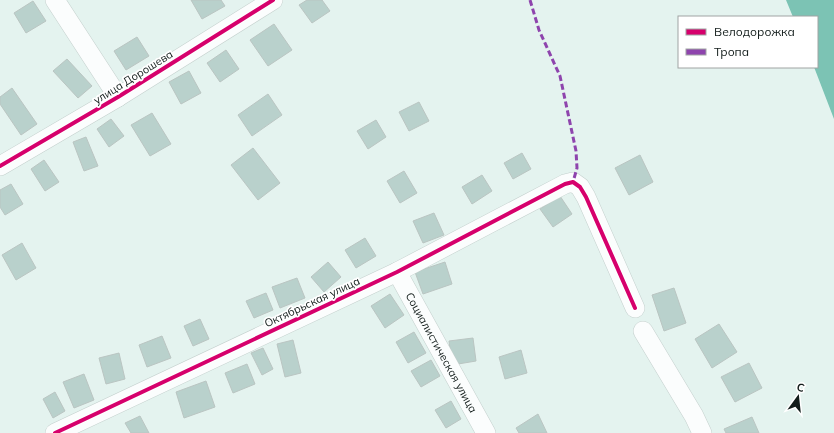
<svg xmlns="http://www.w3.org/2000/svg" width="834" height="433" font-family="Mulish,sans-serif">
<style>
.water{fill:#7cc3b4}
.building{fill:#b9d1cc;stroke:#bac5c2}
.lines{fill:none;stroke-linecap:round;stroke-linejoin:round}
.minor-casing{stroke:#c4d0cd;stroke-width:20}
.minor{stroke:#fbfdfd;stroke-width:19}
.quiet{stroke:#8e44ad;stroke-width:3;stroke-dasharray:6 3;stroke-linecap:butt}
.cycleway-casing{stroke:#fff;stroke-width:6}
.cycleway{stroke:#d6006c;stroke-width:4}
.labels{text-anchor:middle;stroke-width:3.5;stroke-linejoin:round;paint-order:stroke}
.street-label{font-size:11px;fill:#121c1a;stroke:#fff}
</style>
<rect width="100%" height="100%" fill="#e4f3ef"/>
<path class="water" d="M786,0H834V119L814,67H817V17H793Z"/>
<g class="building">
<path d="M191,0H221L225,6L202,19Z"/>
<path d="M307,0H322L330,11L312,23L299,5Z"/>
<path d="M33,1L46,21L26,33L14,13Z"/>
<path d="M274,24L292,50L268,66L250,40Z"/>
<path d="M137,37L149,56L126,70L114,51Z"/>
<path d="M226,50L239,69L220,82L207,63Z"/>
<path d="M67,59L92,86L78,98L53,71Z"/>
<path d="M189,71L201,93L181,104L169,82Z"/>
<path d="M12,88L37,124L21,135L0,104V97Z"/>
<path d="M268,94L282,115L252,136L238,115Z"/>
<path d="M419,102L429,121L409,131L399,112Z"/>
<path d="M152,113L171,144L150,156L131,125Z"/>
<path d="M111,119L124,136L109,147L97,129Z"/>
<path d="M376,120L386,137L368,149L357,131Z"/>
<path d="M86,137L98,166L84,171L73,142Z"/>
<path d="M253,148L280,183L258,200L231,165Z"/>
<path d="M522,153L531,169L513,179L504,163Z"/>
<path d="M640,155L653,182L629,195L615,168Z"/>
<path d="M44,160L59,182L45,191L31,169Z"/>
<path d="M404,171L417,193L400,203L387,181Z"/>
<path d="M482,175L492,191L472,204L462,187Z"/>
<path d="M11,184L23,204L5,215L0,207V190Z"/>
<path d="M560,196L572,214L553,227L540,209Z"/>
<path d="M434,213L444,235L423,243L413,221Z"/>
<path d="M365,238L376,256L356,268L345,250Z"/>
<path d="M22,243L36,268L16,280L2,255Z"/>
<path d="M328,262L341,277L324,292L311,277Z"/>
<path d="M445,262L452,284L423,294L415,272Z"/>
<path d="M297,278L305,298L280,308L272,287Z"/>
<path d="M674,288L686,323L664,331L652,295Z"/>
<path d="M266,293L273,310L254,318L246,301Z"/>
<path d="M390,294L404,315L385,328L371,306Z"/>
<path d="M200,319L209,339L193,346L184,326Z"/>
<path d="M719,324L737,352L712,368L695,339Z"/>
<path d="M414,332L426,353L408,363L396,342Z"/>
<path d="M162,336L171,358L147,367L139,345Z"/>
<path d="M473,338L476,361L452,365L449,341Z"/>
<path d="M293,340L301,373L285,377L277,344Z"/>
<path d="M263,348L273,369L262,375L251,353Z"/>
<path d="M521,350L527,373L505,379L499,357Z"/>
<path d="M119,353L125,379L106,384L99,358Z"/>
<path d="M431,360L440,376L421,387L411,371Z"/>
<path d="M749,363L762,388L735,402L721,377Z"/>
<path d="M247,364L255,384L233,393L225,373Z"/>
<path d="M84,374L94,400L74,408L63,382Z"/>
<path d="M206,381L215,407L184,418L176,392Z"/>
<path d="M55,392L65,411L53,418L43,399Z"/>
<path d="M451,401L461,419L446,428L435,410Z"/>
<path d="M538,414L547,433H519L516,428Z"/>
<path d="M140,416L149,433H131L125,423Z"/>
<path d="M752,417L759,433H726L724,429Z"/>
</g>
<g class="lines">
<g class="minor-casing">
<g id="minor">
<path d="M55,0L118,97"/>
<path d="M0,166L118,97L273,0"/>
<path id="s1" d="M397,272L486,433"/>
<path d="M643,331L694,416L702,433"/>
<path d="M55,433L397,272L565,184L573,182L580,187L586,197L635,308"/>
</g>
</g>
<use href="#minor" class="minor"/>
<path class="quiet" d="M530,0L539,30L560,76L576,151L577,168L573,182"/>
<g class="cycleway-casing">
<g id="cycleway">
<path d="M0,166L118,97L273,0"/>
<path d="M55,433L397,272L565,184L573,182L580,187L586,197L635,308"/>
</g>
</g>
<use href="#cycleway" class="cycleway"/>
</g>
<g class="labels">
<g class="street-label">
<text transform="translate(133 77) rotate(-32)" y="4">улица Дорошева</text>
<text transform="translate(312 302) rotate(-25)" y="4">Октябрьская улица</text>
<text dy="4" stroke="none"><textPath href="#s1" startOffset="92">Социалистическая улица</textPath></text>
</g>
</g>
<rect x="678" y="16" width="140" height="52" fill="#ffffff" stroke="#a0a4a3"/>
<rect x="686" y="29" width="20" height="6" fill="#d6006c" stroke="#a0a4a3"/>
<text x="714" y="36" font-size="12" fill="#121c1a">Велодорожка</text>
<rect x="686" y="49" width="20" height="6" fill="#8e44ad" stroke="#a0a4a3"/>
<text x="714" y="56" font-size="12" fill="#121c1a">Тропа</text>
<g transform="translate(798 397) rotate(15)" stroke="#ffffff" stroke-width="3" paint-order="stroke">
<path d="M0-3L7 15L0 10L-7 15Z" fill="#121c1a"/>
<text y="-6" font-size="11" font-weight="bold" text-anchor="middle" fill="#121c1a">С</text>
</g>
</svg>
